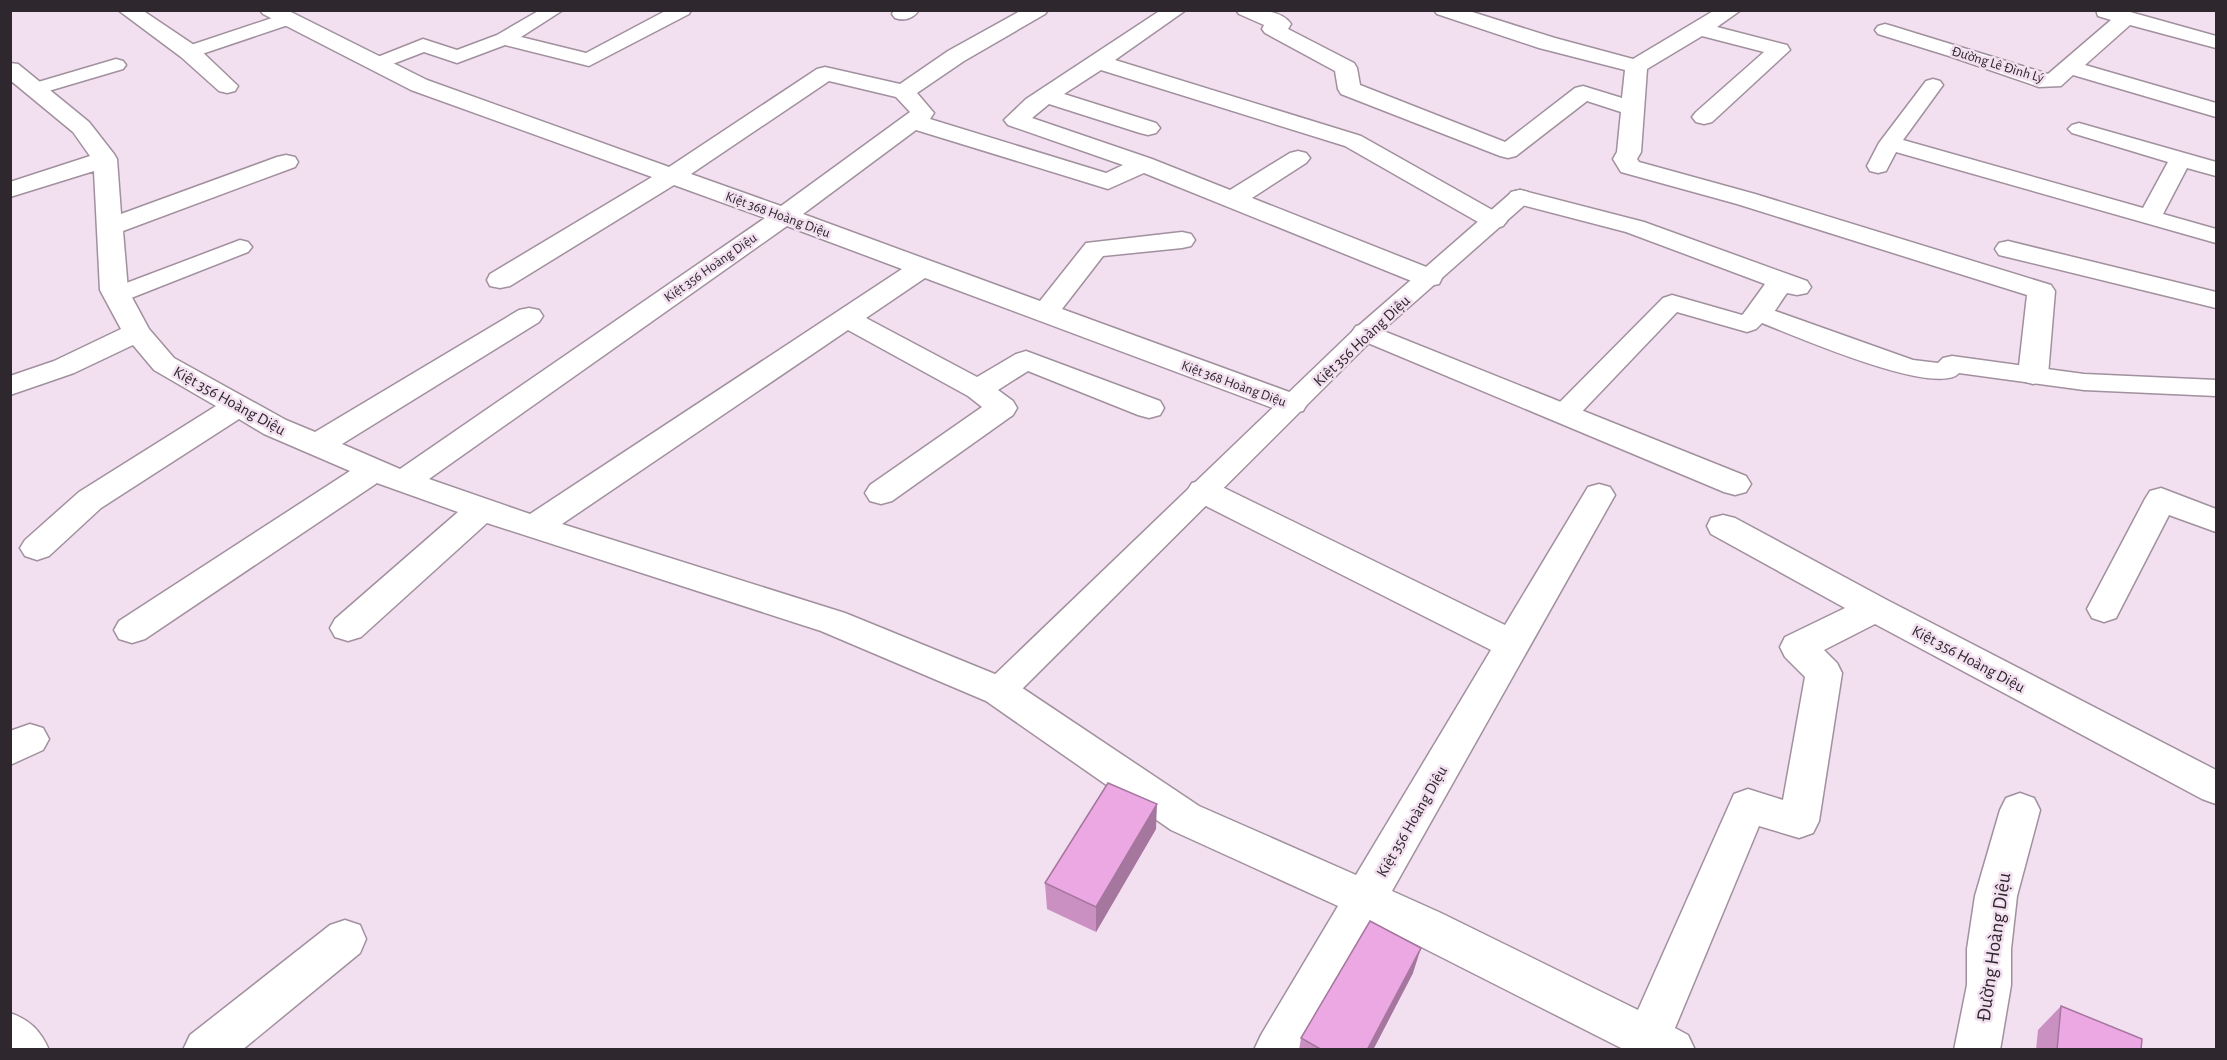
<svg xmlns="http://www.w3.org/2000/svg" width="2227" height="1060" font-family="'Alegreya Sans',sans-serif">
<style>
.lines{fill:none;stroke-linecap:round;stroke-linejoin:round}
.service-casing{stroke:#a1909e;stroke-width:3}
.minor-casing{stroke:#a1909e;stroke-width:3}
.service{fill:#fff;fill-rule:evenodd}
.minor{fill:#fff;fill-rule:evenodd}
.wall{fill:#cb90c2}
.shaded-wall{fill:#a5769e}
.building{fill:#eca8e2;stroke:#a5769e;stroke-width:1.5}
.labels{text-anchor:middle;stroke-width:5;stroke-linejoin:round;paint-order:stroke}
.far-street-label{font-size:14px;fill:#2e272d;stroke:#f2dfef}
.street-label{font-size:16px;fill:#2e272d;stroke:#f2dfef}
.near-street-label{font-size:20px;fill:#2e272d;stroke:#f2dfef}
</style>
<rect width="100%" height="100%" fill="#f2dfef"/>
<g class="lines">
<g class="service-casing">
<g id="service">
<path d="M540,10H563L521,37L586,53L667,10H691L689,14L589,66L505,45L457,63L424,52L377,70L370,68L367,64L370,60L423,39L457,50L497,35Z"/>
<path d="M287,13L294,15L296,19L294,23L196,56H182L179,52L182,48Z"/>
<path d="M116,59L123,61L126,65L123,69L35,95L28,93L25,89L28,85Z"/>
<path d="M1933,79L1940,81L1943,85L1903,140L2143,208L2168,162L2072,133L2068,129L2072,125L2079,123L2086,125L2216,162V176L2187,168L2163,214L2216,229V243L1896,152L1886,171L1878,173L1870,171L1867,166L1879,143L1926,81Z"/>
<path d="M1520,190L1528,192L1531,197L1528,202L1375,337L1011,700L999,704L987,700L982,691L987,682L1357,327L1512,192Z"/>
<path d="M240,240L248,242L252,247L248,252L126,300L117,302L108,300L105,295L108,290Z"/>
<path d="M1672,295L1742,315C1750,307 1756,305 1767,308L1913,360L1938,363L1943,358L1952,356L2084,374L2216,380V396L2084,390L1959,373C1937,398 1793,335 1762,323L1756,329L1747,332L1677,312L1574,420L1564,423L1554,420L1550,414L1554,408L1663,298Z"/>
</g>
</g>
<g class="minor-casing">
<g id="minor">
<path d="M118,10H142L197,47L238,86L235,91L227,93L219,91L181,57Z"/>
<path d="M260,10H287L427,80L669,167L817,69L825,67L900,84L948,51L1022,10H1048L1045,14L964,61L917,93L934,113L930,119L1106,173L1123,165L1008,125L1004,120L1026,99L1161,10H1186L1115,60L1361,136L1503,216L1507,221L1503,226L1494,229L1485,226L1345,146L1101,70L1064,94L1156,123L1160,128L1156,133L1148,135L1140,133L1049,104L1032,118L1152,159L1230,190L1290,153L1298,151L1306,153L1310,158L1306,163L1252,198L1439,272L1442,278L1439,284L1429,286L1419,284L1144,173L1108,189L916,130L803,214L1040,301L1086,243L1182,232L1191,234L1195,240L1191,246L1182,248L1103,256L1062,309L1303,397L1307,404L1303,411L1292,413L1281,411L925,278L866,318L977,377L1016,354L1026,351L1160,401L1164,408L1160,415L1149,418L1138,415L1028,371L998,390L1013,401L1017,408L1013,415L892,501L881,504L870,501L865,493L870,485L982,407L968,396L848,330L562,524L845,613L1012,681L1199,806L1356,875L1491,650L1192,499L1187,491L1192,483L1203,480L1214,483L1505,625L1588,487L1599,484L1610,487L1615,495L1392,891L1441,913L1638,1010L1734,794L1748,789L1783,800L1805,677L1785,657L1780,647L1785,637L1845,608L1711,534L1707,526L1711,518L1723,515L1735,518L1887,600L2216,770V804L2202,799L1875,624L1824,650L1837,663L1842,673L1819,821L1813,833L1799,838L1759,826L1675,1028L1688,1035L1695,1050H1625L1374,923L1302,1050H1254L1261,1035L1338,906L1171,830L986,701L821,631L487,523L361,637L348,641L335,637L330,628L335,619L458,512L377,483L145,639L132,643L119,639L114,630L119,621L350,471L264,434L239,419L101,508L49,556L37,560L25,556L20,548L25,540L79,492L216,406L154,370L133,345L74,373L10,395V376L54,361L121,329L100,290L94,171L10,197V182L90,156L73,132L10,80V63L18,64L89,122L114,154L117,159L121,214L277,157L286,155L295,157L298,162L295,167L123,231L128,290L149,329L174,358L286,420L315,432L519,310L529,308L539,310L543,316L539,322L342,444L400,469L765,218L674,185L510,286L500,288L490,286L487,280L490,274L652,177L411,90L263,14ZM829,81L896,97L910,112L781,206L691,174ZM787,226L902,269L530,514L429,479Z"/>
<path d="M894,10H919C913,19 904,21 895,18L892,14Z"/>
<path d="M1236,10C1253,10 1280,8 1291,24L1288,29L1354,63L1357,68L1360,85L1505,142L1575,88L1583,86L1622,98L1625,70L1539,48L1437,14L1434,10H1466L1555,38L1633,59L1715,10H1741L1717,27L1787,45L1790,50L1712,122L1704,124L1696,122L1692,117L1696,112L1764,52L1702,36L1647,69L1641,152L1637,159L1639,162L1755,194L2051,285L2055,291L2048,375L2043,381L2033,384L2023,381L2018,375L2027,295L1737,204L1621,172L1613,159L1617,152L1621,112L1587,101L1516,156L1508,158L1500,156L1341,94L1338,89L1335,71L1265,33L1262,29L1264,25L1239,14Z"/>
<path d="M2096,10H2123L2216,36V48L2130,25L2085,65L2216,103V117L2073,75L2061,86L2039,87L1949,56L1878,34L1875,30L1878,26L1885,24L1892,26L2048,74L2111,20L2098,16Z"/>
<path d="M1520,190L1644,222L1807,281L1811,287L1807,293L1797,295L1787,293C1775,309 1771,325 1748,319L1744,313L1765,284L1626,232L1511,202L1508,197L1511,192Z"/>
<path d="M2008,241L2216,292V308L1999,255L1995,249L1999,243Z"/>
<path d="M1366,324L1746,476L1751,484L1746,492L1735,495L1724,492L1356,338L1352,332L1356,326Z"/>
<path d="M2161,488L2216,509V532L2169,515L2116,618L2104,622L2092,618L2087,609L2145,499L2150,491Z"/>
<path d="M30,724L43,728L49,739L43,750L10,765V731Z"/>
<path d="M2020,793L2034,798L2040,810L2017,896L2011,949V985L2000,1050H1954L1967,985V949L1975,896L2000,810L2006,798Z"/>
<path d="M345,920L360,925L366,939L360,953L242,1050H183L190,1035L330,925Z"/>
<path d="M10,1013C30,1020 40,1030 49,1050H10Z"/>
</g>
</g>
<use href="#service" class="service"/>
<use href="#minor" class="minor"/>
</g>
<g class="wall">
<path d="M1156,829L1096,932L1047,909L1045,883Z"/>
<path d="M1413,973L1373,1050H1299L1301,1038Z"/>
<path d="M2061,1006L2141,1050H2036L2038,1030Z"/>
</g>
<g class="shaded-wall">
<path d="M1157,804L1156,829L1096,932V907Z"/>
<path d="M1421,948L1413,973L1373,1050H1367Z"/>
</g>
<g class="building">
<path d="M1108,783L1157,804L1096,907L1045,883Z"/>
<path d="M1370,921L1421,948L1367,1050H1322L1301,1038Z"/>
<path d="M2061,1006L2142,1039L2141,1050H2057Z"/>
</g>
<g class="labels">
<g class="far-street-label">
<text transform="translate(1998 64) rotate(17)" y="5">Đường Lê Đình Lý</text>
<text transform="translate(778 214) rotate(20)" y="5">Kiệt 368 Hoàng Diệu</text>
<text transform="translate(710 267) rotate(-35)" y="5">Kiệt 356 Hoàng Diệu</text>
<text transform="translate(1234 383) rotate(20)" y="5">Kiệt 368 Hoàng Diệu</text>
</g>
<g class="street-label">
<text transform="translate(1361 340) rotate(-43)" y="6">Kiệt 356 Hoàng Diệu</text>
<text transform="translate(230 400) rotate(29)" y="6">Kiệt 356 Hoàng Diệu</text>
<text transform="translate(1969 658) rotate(28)" y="6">Kiệt 356 Hoàng Diệu</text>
<text transform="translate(1411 821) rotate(-60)" y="6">Kiệt 356 Hoàng Diệu</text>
</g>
<g class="near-street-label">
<text transform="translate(1993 947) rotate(-82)" y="7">Đường Hoàng Diệu</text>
</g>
</g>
<rect width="2227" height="1060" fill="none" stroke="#2e272d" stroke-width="24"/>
</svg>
